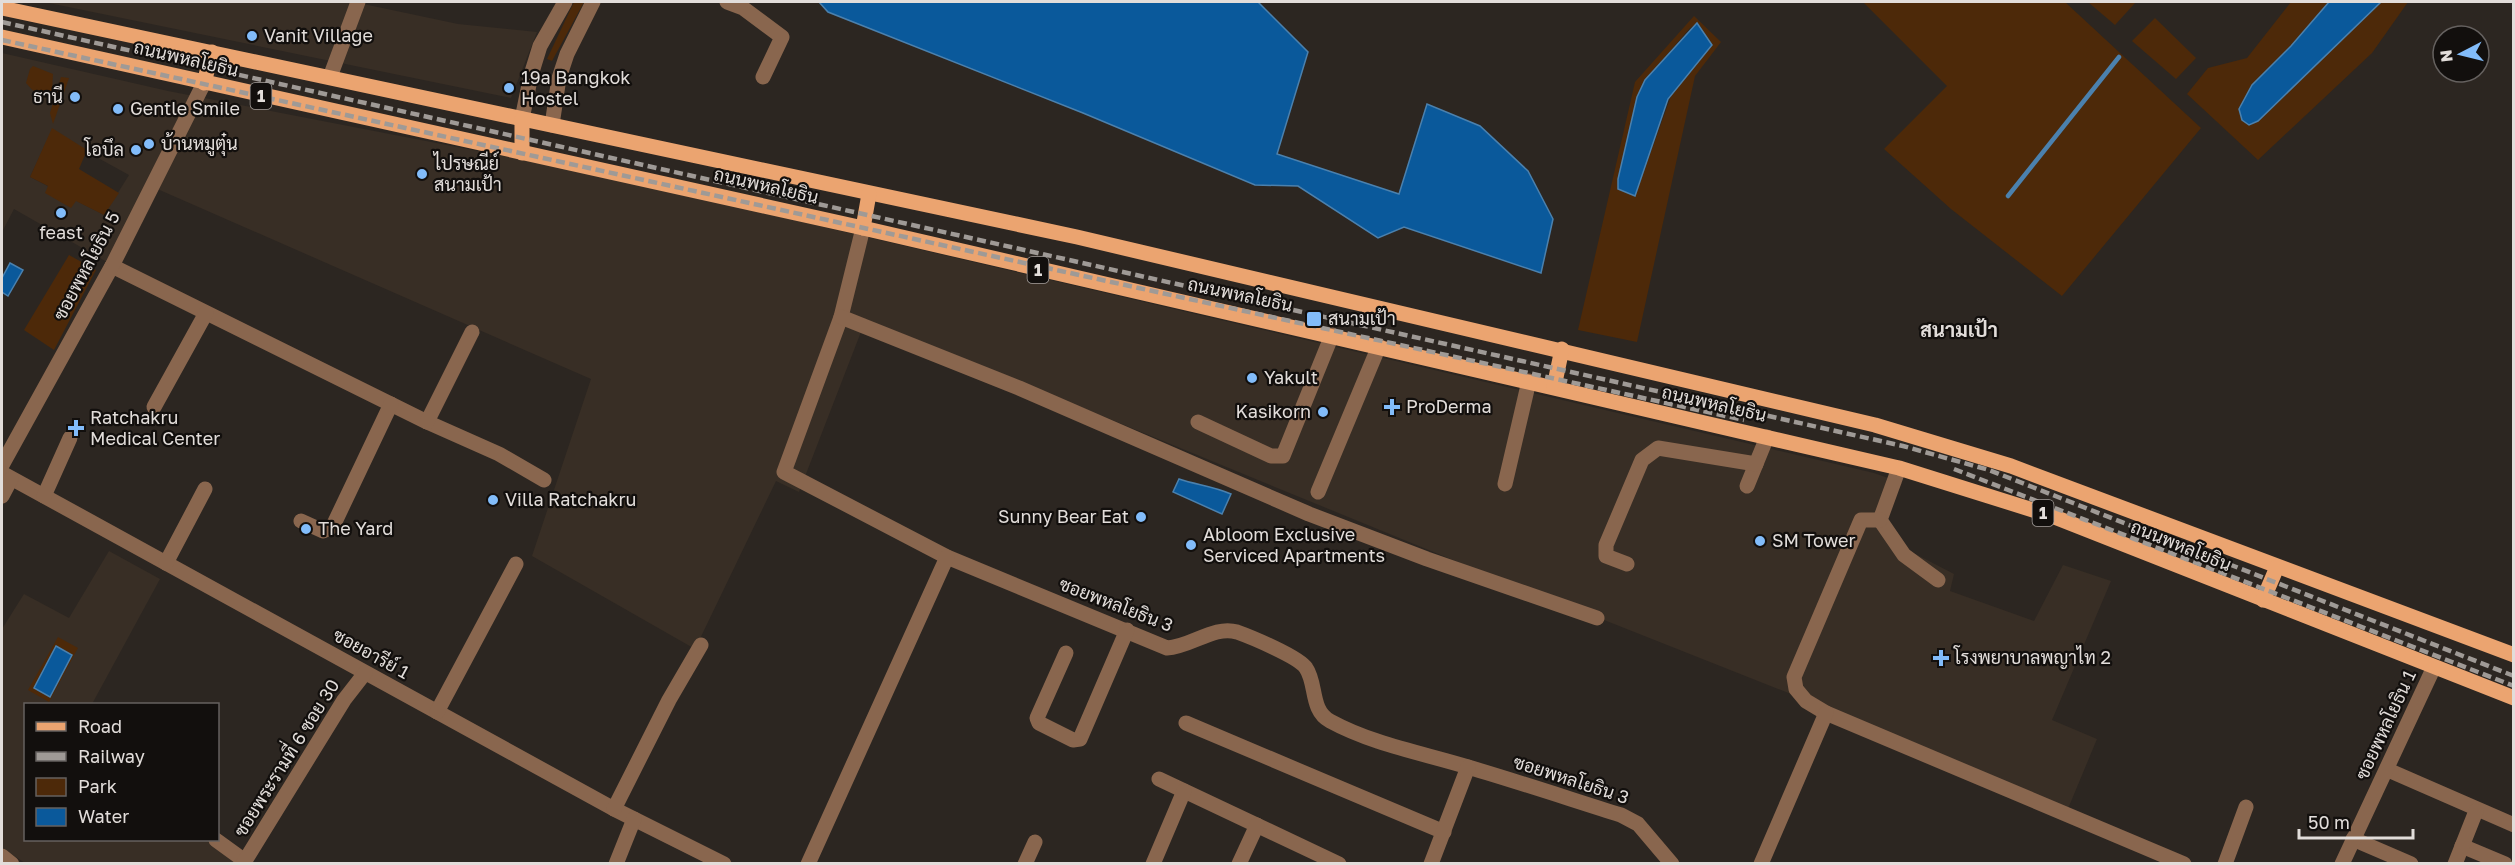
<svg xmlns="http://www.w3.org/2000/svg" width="2515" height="865" font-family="'Golos Text',Sarabun,sans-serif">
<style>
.built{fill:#382e25;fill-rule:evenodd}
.green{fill:#4d2909;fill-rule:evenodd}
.water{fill:#0a599b;stroke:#4b81ae;stroke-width:1.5}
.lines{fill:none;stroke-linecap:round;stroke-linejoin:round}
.stream{stroke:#4b81ae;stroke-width:4.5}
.minor{stroke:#89664e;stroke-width:15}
.major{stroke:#eba470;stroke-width:15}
.rail{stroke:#9f9a96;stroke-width:4.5;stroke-dasharray:9 4.5;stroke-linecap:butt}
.poi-dot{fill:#82bcfa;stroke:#120f0d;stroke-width:2}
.labels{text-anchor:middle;stroke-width:4.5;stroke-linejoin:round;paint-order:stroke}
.shield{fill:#120f0d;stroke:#a49f9c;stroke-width:1.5}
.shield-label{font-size:16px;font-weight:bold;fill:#e2ddda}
.poi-label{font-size:18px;fill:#e2ddda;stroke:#120f0d;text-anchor:start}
.street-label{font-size:18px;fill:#e2ddda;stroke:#120f0d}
.neighbourhood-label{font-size:20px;font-weight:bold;fill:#e2ddda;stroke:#120f0d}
</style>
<rect width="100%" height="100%" fill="#2c2621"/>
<g class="built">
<path d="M44,2H354L458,24L537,32L511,98Z"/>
<path d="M2,53L168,91L606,176L1874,473L1902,483L1886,515L1902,547L1954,574L1950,591L2034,621L2063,565L2111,581L2052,720L2097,739L2065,816L1791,694L1470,567L866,319L799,492L776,481L695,649L532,556L591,379L146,184L107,262L14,209L2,232ZM51,132L129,175L104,215L30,177Z"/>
<path d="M109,551L160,579L92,704H26V840H206L236,859L234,863H25L2,848V629L24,594L69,618Z"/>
</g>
<g class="green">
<path d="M574,2H584L552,61L547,59Z"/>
<path d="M1863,2H2065L2201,128L2062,296L1951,209L1884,149L1947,86Z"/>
<path d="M2088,2H2136L2115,25Z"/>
<path d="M2291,2H2329L2291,46L2252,85L2242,120L2250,125L2258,121L2381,2H2408L2372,53L2258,160L2187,94L2208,68L2247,58Z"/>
<path d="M1694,16L1721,42L1695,76L1637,342L1578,330L1635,82ZM1697,24L1635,196L1645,80L1690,28Z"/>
<path d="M2155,18L2196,58L2176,79L2132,41Z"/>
<path d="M33,66L53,74L52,91L48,97C39,97 32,90 26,83L30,69Z"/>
<path d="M61,77L69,78L53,124L50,113Z"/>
<path d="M52,128L87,150L79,169L119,193L104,215L76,201L71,208L45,193L48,186L30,177Z"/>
<path d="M69,255L96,270L54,350L24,330Z"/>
<path d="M58,637L78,648L49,702L28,690Z"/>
</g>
<g class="water">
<path d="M819,2H1258L1308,52L1277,154L1399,194L1427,104L1480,126L1528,171L1553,219L1541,273L1404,227L1378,238L1298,186L1255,185L1083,113L828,12Z"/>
<path d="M2329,2H2381L2258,121L2249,125L2242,120L2239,109L2252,85L2291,46Z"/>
<path d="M1697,23L1712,45L1668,99L1635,196L1618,189V179L1637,97L1645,80Z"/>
<path d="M10,263L23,270L8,296L2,292V278Z"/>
<path d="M1179,479C1197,485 1213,486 1231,494L1222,514L1173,492Z"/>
<path d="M56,646L72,655L50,697L34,688Z"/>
</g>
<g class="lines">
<path class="stream" d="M2008,196L2119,57"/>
<g class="minor">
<path d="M727,2L743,8L782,37L763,77"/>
<path d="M330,77L358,2"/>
<path d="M522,119L531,75L540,46L565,2"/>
<path d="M552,125L559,78L567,54L593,2"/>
<path d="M863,228L841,317L784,472L947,557L1167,648C1191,647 1214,625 1237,632C1251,637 1299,657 1306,668C1317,684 1310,710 1330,721C1372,744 1422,753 1468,767C1519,782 1570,799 1621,815L1638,824L1672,864"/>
<path d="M112,266L427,422L499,454L544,480"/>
<path d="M841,317L1019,388L1309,514L1427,559L1597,618"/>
<path d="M154,407L206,313"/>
<path d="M427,422L472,332"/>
<path d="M1198,422L1271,456H1283L1332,335"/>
<path d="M2,465L112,266L204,83"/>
<path d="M1899,468L1880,520L1904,555L1938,580"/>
<path d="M2,473L614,809L724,864"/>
<path d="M1505,484L1529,381"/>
<path d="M1747,486L1767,437"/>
<path d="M1318,492L1379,346"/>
<path d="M2,496L11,479"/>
<path d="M44,496L70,438"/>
<path d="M1880,520H1861L1794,677L1796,689L1806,701L1826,713L2184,864"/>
<path d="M301,521L323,531L333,526L391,404"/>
<path d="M166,563L205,489"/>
<path d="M1627,564L1606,556V545L1642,460L1658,448L1756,464"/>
<path d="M1066,653L1037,718L1039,723L1073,740L1080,739L1127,630"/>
<path d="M437,712L516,564"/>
<path d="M1186,723L1444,832"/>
<path d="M2388,770L2514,825"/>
<path d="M1159,779L1339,864"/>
<path d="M614,809L669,700L701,645"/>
<path d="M2353,839L2411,864"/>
<path d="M216,840L245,861"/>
<path d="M2462,846L2505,864"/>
<path d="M2,856L12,864"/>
<path d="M243,864L344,700L365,673"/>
<path d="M616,864L634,819"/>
<path d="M808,864L947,557"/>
<path d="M1025,864L1035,842"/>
<path d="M1153,864L1184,791"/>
<path d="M1239,864L1257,825"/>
<path d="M1431,864L1468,767"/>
<path d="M1761,864L1826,713"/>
<path d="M2225,864L2246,807"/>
<path d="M2342,864L2434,667"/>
<path d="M2455,864L2476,811"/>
</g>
<g class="major">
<path d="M2,8L1077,237L1875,425L2011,466L2514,655"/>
<path d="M2,37L863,228L1899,468L2052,516L2514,698"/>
<path d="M204,83L212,52"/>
<path d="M522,153V119"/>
<path d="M863,228L869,194"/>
<path d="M1554,387L1562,349"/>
<path d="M2263,600L2277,567"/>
</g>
<g class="rail">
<path d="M2,22L1903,446L1989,470L2514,676"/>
<path d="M2,40L1744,420"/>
<path d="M1954,469L2514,686"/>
</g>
</g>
<g class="poi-dot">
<circle cx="252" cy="36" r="6"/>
<circle cx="509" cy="88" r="6"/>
<circle cx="75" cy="97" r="6"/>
<circle cx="118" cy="109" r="6"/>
<circle cx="149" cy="144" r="6"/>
<circle cx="136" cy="150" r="6"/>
<circle cx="422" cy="174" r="6"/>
<circle cx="61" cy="213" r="6"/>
<rect x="1306" y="311" width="16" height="16" rx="3"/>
<circle cx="1252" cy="378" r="6"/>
<path d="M1389 398h6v6h6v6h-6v6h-6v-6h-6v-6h6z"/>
<circle cx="1323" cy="412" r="6"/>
<path d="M73 419h6v6h6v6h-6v6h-6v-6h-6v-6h6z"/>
<circle cx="493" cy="500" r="6"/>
<circle cx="1141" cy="517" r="6"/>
<circle cx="306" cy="529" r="6"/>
<circle cx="1760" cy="541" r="6"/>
<circle cx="1191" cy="545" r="6"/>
<path d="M1938 649h6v6h6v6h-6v6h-6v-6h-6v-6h6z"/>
</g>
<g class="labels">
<g class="shield">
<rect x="250.5" y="83" width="21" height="26" rx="4.5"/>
<rect x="1027.5" y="257" width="21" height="26" rx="4.5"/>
<rect x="2032.5" y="500" width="21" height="26" rx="4.5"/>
</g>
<g class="shield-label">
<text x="261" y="102">1</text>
<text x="1038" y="276">1</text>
<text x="2043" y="519">1</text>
</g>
<g class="poi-label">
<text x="264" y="42">Vanit Village</text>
<text x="521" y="84">19a Bangkok<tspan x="521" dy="21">Hostel</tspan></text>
<text x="63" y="103" text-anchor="end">ธานี</text>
<text x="130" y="115">Gentle Smile</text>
<text x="161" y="150">บ้านหมูตุ๋น</text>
<text x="124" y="156" text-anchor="end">โอบึล</text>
<text x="434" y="170">ไปรษณีย์<tspan x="434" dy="21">สนามเป้า</tspan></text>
<text x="61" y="239" text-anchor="middle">feast</text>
<text x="1328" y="325">สนามเป้า</text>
<text x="1264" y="384">Yakult</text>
<text x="1406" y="413">ProDerma</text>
<text x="1311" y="418" text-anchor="end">Kasikorn</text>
<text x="90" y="424">Ratchakru<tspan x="90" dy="21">Medical Center</tspan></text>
<text x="505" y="506">Villa Ratchakru</text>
<text x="1129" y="523" text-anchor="end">Sunny Bear Eat</text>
<text x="318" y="535">The Yard</text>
<text x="1203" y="541">Abloom Exclusive<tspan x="1203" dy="21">Serviced Apartments</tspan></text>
<text x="1772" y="547">SM Tower</text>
<text x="1954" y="664">โรงพยาบาลพญาไท 2</text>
</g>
<g class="street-label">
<text transform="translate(186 59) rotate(13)" y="6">ถนนพหลโยธิน</text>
<text transform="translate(766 186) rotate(13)" y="6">ถนนพหลโยธิน</text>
<text transform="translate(87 266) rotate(-62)" y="6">ซอยพหลโยธิน 5</text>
<text transform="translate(1240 295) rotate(12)" y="6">ถนนพหลโยธิน</text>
<text transform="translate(1714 404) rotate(13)" y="6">ถนนพหลโยธิน</text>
<text transform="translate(2181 546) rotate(22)" y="6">ถนนพหลโยธิน</text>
<text transform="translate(1116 605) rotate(21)" y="6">ซอยพหลโยธิน 3</text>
<text transform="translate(371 654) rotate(29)" y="6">ซอยอารีย์ 1</text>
<text transform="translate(2386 725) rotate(-65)" y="6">ซอยพหลโยธิน 1</text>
<text transform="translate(287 758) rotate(-58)" y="6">ซอยพระรามที่ 6 ซอย 30</text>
<text transform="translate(1571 780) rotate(18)" y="6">ซอยพหลโยธิน 3</text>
</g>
<g class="neighbourhood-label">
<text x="1959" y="337">สนามเป้า</text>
</g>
</g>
<rect width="2515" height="865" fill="none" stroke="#e2ddda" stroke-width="6"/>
<rect x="24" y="703" width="195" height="138" fill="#120f0d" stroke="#65615f" stroke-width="1.5"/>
<rect x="36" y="722" width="30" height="9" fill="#eba470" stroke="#65615f" stroke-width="1.5"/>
<text x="78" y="733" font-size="18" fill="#e2ddda">Road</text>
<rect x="36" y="752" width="30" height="9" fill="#9f9a96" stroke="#65615f" stroke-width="1.5"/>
<text x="78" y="763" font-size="18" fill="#e2ddda">Railway</text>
<rect x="36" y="778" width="30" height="18" fill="#4d2909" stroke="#65615f" stroke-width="1.5"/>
<text x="78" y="793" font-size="18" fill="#e2ddda">Park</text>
<rect x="36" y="808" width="30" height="18" fill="#0a599b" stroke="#65615f" stroke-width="1.5"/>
<text x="78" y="823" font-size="18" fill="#e2ddda">Water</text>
<g transform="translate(2461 54) rotate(263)"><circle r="28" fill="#120f0d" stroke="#65615f" stroke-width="1.5"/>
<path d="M0-4.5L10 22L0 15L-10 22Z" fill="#82bcfa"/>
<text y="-9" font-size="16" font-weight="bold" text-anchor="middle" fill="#e2ddda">N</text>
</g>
<path d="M2299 829v9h114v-9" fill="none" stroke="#e2ddda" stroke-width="3"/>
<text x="2308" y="829" font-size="18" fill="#e2ddda" stroke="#120f0d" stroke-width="4.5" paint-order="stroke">50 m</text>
</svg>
